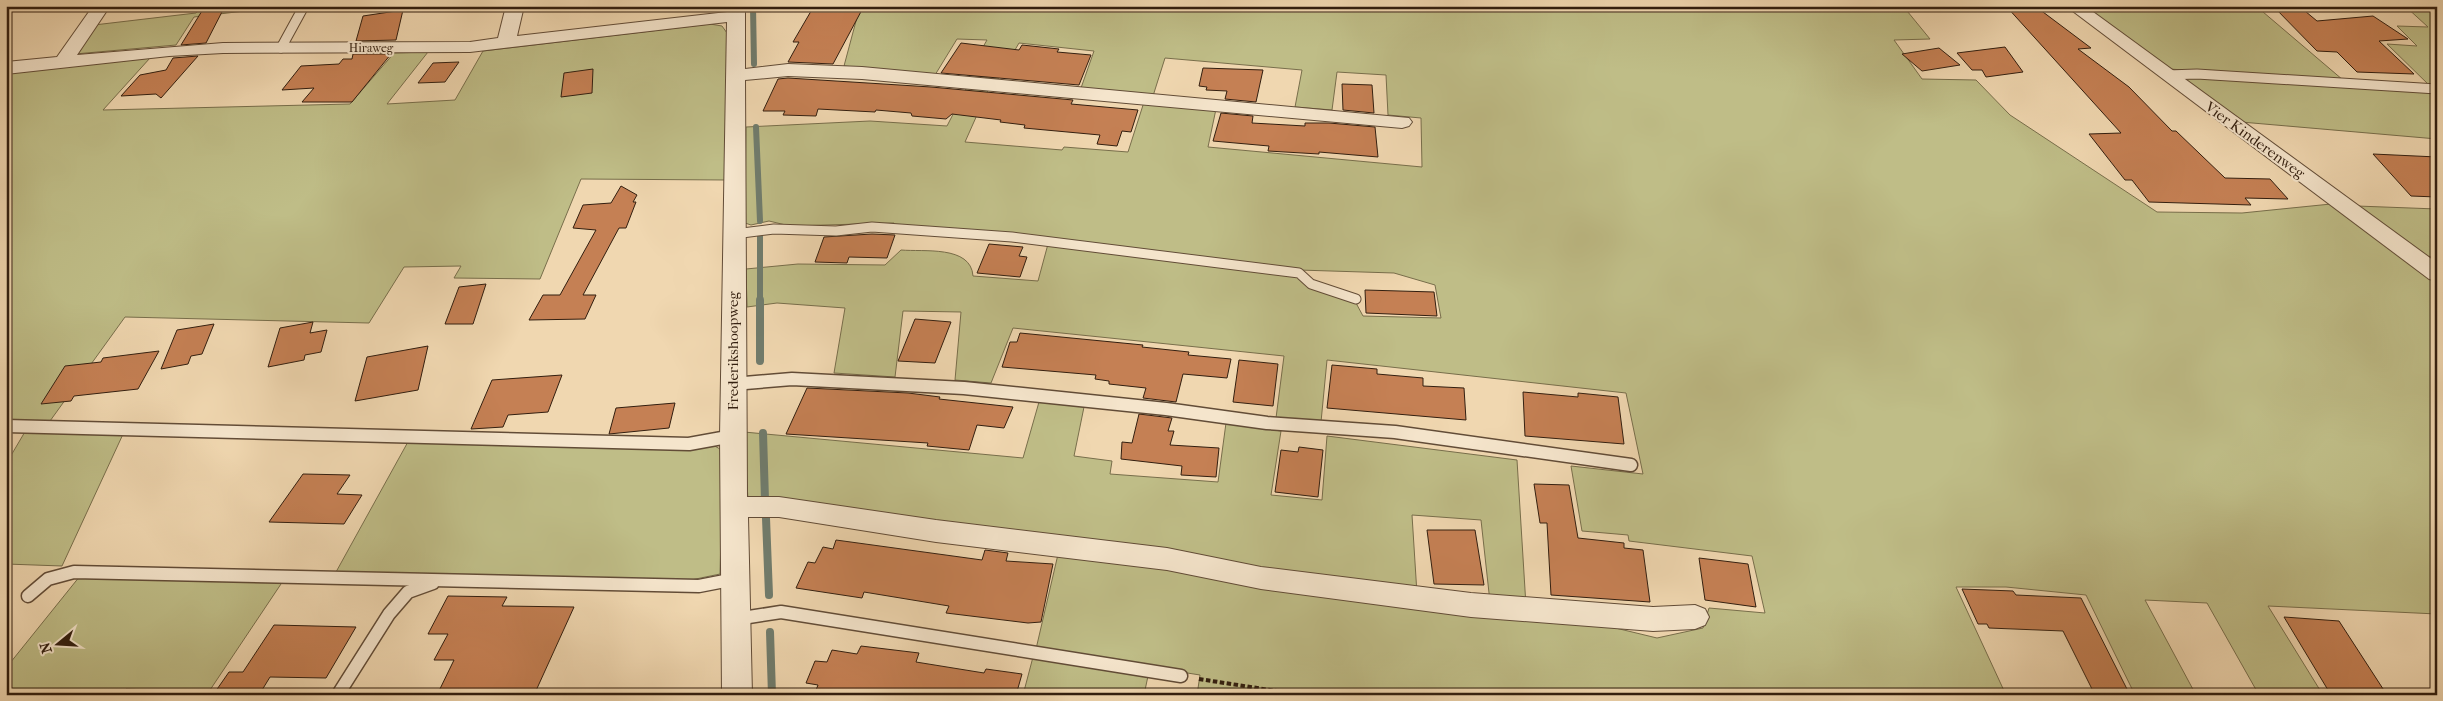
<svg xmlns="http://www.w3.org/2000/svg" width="2443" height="701" font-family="'IM FELL French Canon',serif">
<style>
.green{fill:#bfbd87;stroke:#786e4b}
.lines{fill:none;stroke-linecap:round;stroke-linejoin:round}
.stream-far1{stroke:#707c6d;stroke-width:6}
.stream{stroke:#707c6d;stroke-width:8}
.building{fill:#c58054;stroke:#321e0f}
.service-far1-casing{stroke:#624c37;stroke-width:11}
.service-casing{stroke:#624c37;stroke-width:15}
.minor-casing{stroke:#624c37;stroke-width:2}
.path{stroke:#321e0f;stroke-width:4;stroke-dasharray:4.5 2.5;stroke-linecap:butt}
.service-far1{stroke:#f5e5cc;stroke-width:9}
.service{stroke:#f5e5cc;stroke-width:12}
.minor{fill:#f5e5cc;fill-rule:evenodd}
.labels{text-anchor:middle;stroke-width:4;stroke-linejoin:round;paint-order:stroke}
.far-street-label{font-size:12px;fill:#321e0f;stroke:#f5e5cc}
.street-label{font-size:15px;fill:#321e0f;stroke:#f5e5cc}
</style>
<rect width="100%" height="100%" fill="#f0d7b0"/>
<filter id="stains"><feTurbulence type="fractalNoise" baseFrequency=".004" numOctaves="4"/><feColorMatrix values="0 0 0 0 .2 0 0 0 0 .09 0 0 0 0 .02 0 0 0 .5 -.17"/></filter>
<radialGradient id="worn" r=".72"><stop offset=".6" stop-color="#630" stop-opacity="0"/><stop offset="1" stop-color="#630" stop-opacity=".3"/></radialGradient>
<g class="green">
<path d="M201,6H286L194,17L176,45L75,54L94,25L196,13Z"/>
<path d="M860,6H1903L1930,39L1894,40L1922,79L1976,80L2010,115L2157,212L2242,213L2331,204L2437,283V614L2268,606L2323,695H2259L2207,603L2145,600L2196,695H2135L2086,595L2006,587H1956L2006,695H1197L1200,675L1036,649L1059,550L1574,618L1657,638L1703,628L1709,608L1765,613L1752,556L1629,541L1628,535L1582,531L1571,466L1643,474L1626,393L1327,360L1321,422L1276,418L1284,356L1013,328L991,383L955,380L961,312L903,311L895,377L834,373L845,308L777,303L747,307L746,269L798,264L885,265L901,250C923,252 971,245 973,276L1038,281L1048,244L1297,275L1356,303L1363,316L1441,318L1435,285L1394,273L1299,270L895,227L894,223L790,226L769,221L751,225L745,223L746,127L870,121L947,126L967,87L989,88L965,142L1062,150L1064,147L1128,152L1144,102L1216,109L1208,147L1422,167L1421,118L1388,115L1386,75L1337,72L1332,110L1295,107L1302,70L1165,58L1153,96L1081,88L1094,51L1019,43L998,79L967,75L987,40L957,39L935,75L844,66Z"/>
<path d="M2082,6H2256L2343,80L2169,69Z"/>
<path d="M2405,6H2437V87H2431L2387,44L2417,46L2397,26L2428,27Z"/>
<path d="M710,24L722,26L727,33L726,180L581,179L540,279L454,278L461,266L404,267L369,323L125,317L50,421H6V72L150,58L103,110L350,104L394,53L428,52L387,104L455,100L483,51Z"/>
<path d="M2193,77L2437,92V139L2241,122L2184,81L2185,78Z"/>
<path d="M2357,206L2437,209V257L2423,256Z"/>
<path d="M1039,402L1084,407L1074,456L1112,461L1110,474L1218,482L1226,423L1281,431L1271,495L1322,500L1327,436L1517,460L1526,606L1490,602L1481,520L1412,515L1417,594L748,500L744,432L1023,458Z"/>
<path d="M26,430L124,432L62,566L6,564V464Z"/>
<path d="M409,440L713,445L720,449L723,455L720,574L686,581L336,572Z"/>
<path d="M80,576L283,581L208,693L126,689L122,695H6V668Z"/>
<path d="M1033,657L1148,676L1144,695H1023Z"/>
</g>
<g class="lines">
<g class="stream-far1">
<path d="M753,6L754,64"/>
<path d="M756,127L760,221"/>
<path d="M760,235V301"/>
</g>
<g class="stream">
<path d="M760,300V361"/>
<path d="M763,433L765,500"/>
<path d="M766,518L769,595"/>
<path d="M770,632L772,695"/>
</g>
</g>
<g class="building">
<path d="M205,6H225L206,43L181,45Z"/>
<path d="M814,6H864L833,64L788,62L799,42H793Z"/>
<path d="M2006,6H2035L2091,48L2078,49L2129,87L2172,131H2176L2225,178L2270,179L2288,199L2245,198L2251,205L2149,202L2132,180H2125L2089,134L2121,133Z"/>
<path d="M2273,6H2299L2317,21L2373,16L2408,39L2379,41L2414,74L2357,72L2337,52L2317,51Z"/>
<path d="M403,10L396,40L356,41L363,16Z"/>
<path d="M961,43L1019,50L1022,45L1059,49L1057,52L1091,55L1079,85L941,73Z"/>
<path d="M2005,47L2023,72L1986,77L1982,70H1972L1957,53Z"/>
<path d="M1939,48L1960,65L1922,71L1902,54Z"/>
<path d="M353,54H391L352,102H302L314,88L282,90L301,66L339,64L343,59H352Z"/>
<path d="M198,56L161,98L156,94L121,96L140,75L166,70L173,58Z"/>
<path d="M459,62L445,82L418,83L433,63Z"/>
<path d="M1203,68L1263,70L1256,102L1225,99L1227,91L1206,90L1207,87L1199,86Z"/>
<path d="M593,69L592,93L561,97L564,73Z"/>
<path d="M788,78L931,87L1073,100L1071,104L1138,110L1131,132L1122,131L1117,146L1097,144L1100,135L1024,128L1025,125L1000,122L1001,120L952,114L946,119L912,116L911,113L876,110L875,112L818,109L816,116L783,115L785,111H763L778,79Z"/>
<path d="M1342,84L1372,85L1374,113L1343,110Z"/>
<path d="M1221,113L1253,116L1252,123L1305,126V123H1329L1375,127L1378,157L1319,152V154L1268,151L1269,146L1213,141Z"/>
<path d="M2373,154L2437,157V197L2411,196Z"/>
<path d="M621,186L637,195L633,202H636L626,228H619L583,295H596L585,319L529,320L543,295H560L596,230L573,228L583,205L611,203Z"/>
<path d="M872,234L895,235L887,258L849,257L847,263L815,262L824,237Z"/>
<path d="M989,244L1023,247L1019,256L1027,257L1020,277L977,273Z"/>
<path d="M486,284L473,324H445L459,287Z"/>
<path d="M1365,290L1434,292L1437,316L1366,313Z"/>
<path d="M915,319L951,322L935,363L898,361Z"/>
<path d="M313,322L310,333L327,330L321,352L305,355L304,360L268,367L280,328Z"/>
<path d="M214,324L202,354L191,356L188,364L161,369L177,330Z"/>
<path d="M1020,333L1143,345L1142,347L1189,352L1188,355L1231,359L1227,378L1183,374L1176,402L1143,398L1146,388L1109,384V381L1095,379L1096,375L1002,367L1010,342H1017Z"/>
<path d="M428,346L418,390L355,401L367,357Z"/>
<path d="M159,351L138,389L74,396L71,401L41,404L65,366L101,362L103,358Z"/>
<path d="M1239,360L1278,364L1273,406L1233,402Z"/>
<path d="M1332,365L1377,369V374L1423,378V386L1464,388L1466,420L1327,408Z"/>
<path d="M562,375L548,412L508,415L503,427L471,429L492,380Z"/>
<path d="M807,388L908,393L940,397L939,399L1013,407L1004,428L977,425L969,450L927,446L928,443L786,434Z"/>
<path d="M1523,392L1578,397V393L1618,397L1624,444L1525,436Z"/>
<path d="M675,403L669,428L609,434L616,408Z"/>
<path d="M1139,414L1172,418L1168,431H1174L1170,445L1219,448L1216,477L1181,475L1182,466L1121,459L1122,442L1132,443Z"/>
<path d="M1299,447L1323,450L1318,497L1275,492L1281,450L1298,452Z"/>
<path d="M303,474L350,475L337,494L362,495L344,524L269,522Z"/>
<path d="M1534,484L1569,485L1578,538L1624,543V548L1643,550L1650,602L1551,595L1547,523H1540Z"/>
<path d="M1427,530H1475L1484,585L1434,584Z"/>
<path d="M836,540L982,560L985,550L1008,553L1006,561L1053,564L1041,622L1028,623L946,613L949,606L864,592L862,598L796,588L808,562L815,563L823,547L833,549Z"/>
<path d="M1699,558L1748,564L1756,607L1705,600Z"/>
<path d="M1962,589L2013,591L2016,595L2081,598L2130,695L2094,693L2063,631L1989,628L1987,624H1978Z"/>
<path d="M448,596L507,597L502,606L574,607L534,695H437L454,660H434L448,634H428Z"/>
<path d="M2284,617L2339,621L2387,695H2331Z"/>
<path d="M274,625L356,627L326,678L270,677L259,695H213L229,672H243Z"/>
<path d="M861,646L919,653L916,662L984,673L986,669L1022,674L1016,695H814L818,685L806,683L815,661L827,662L832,650L857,654Z"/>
</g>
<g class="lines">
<g class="service-far1-casing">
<g id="service-far1">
<path d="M281,48L304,6"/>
<path d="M2167,75L2197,74L2437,89"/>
<path d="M734,234L774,229L836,231L872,227L1012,237L1299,273L1311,284L1356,299"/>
</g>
</g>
<g class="service-casing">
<g id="service">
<path d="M733,384L792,379L964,388L1166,409L1267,423L1395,432L1631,465"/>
<path d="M6,426L689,444L733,436"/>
<path d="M28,596L48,579L74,572L699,586L735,579"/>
<path d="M736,619L781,612L1181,676"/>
<path d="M339,693L389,614L408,592L433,583"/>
</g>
</g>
<g class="minor-casing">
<g id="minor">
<path d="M93,6H110L77,55L223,43L470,42L498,38L506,6H524L517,36L727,12V6H745V69L788,64L862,67L1409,118L1412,122L1409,126L1402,128L862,79L788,76L745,80L747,497H779L936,520L1167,548L1261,567L1471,593L1653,607L1695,605L1705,609L1709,617L1705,625L1695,629L1653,631L1471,617L1261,589L1167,570L936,542L779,517H748L752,695H722L720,436L727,22L470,52L223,53L169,56L6,74V62L57,57Z"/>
<path d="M2066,6H2085L2437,263V281L2429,279Z"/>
</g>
</g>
<path class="path" d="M1199,679L1302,695"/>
<use href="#service-far1" class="service-far1"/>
<use href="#service" class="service"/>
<use href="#minor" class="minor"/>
</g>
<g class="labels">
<g class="far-street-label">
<text x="371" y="52">Hiraweg</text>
</g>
<g class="street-label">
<text transform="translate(2255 140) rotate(36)" y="5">Vier Kinderenweg</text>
<text transform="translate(733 351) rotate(-90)" y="5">Frederikshoopweg</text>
</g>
</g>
<rect width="2443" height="701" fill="none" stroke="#f0d7b0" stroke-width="25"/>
<rect x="8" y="8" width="2428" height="686" fill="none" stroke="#321e0f" stroke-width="2.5"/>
<rect x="12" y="12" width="2418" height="676" fill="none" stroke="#321e0f"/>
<g transform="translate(58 644) rotate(252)" stroke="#f5e5cc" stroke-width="4" paint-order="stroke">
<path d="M0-4L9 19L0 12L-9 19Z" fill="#321e0f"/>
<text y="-8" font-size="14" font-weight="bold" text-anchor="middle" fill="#321e0f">N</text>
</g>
<rect width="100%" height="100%" filter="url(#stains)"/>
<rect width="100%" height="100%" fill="url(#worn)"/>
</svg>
